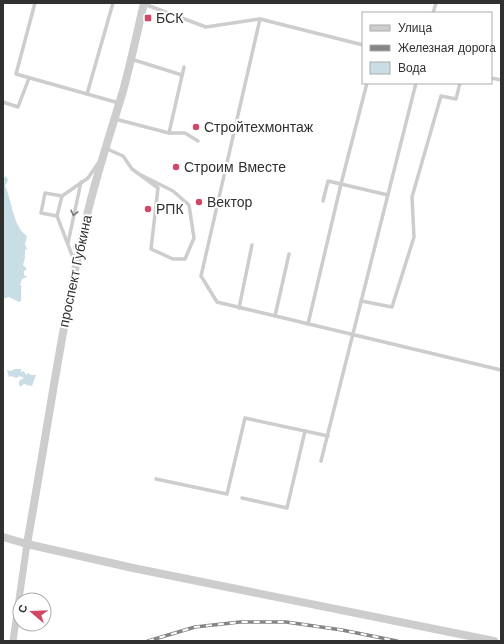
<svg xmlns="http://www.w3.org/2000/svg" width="504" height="644" font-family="'Work Sans',sans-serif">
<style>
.water{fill:#c9dee4}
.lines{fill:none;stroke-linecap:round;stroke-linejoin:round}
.service{stroke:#cdcdcd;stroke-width:3.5}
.minor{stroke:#cdcdcd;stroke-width:7}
.tertiary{stroke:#cdcdcd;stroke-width:8}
.rail-casing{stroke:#858585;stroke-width:3.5}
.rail{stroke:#fff;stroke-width:2;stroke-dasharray:6;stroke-linecap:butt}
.oneway{stroke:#777}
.poi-dot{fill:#cf4966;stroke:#fff;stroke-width:1.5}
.labels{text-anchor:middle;stroke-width:4;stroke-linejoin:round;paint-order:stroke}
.poi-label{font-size:14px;fill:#303030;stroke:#fff;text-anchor:start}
.street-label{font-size:14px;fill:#303030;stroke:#fff}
</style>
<rect width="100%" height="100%" fill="#fff"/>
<g class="water">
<path d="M6,176L8,180L5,186C12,200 13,227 27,236L25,244L27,249L25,250V258L23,265L27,269L24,271V276L25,275L27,277L22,279L20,285L22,286L21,288V301L19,302L9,297L3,299V180Z"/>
<path d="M15,369H21V372L24,371L26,375L28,373L31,375H36L32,386L28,385L27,386L26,384H24L20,387V384L19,387V381L24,378L20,376L16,378L11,376L9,377L7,370L11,371Z"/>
</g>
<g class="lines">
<g class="service">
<path d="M35,3L16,74L87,94L113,3"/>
<path d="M144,4L206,27L260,19L363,45"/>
<path d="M433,13L436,3"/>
<path d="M260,19L201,276L217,302L501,370"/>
<path d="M131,59L182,75"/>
<path d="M491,78L501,80"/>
<path d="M87,94L119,103"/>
<path d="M3,102L18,107L29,78"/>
<path d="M115,119L169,133H185L198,141"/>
<path d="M169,133L184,67"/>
<path d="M105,148L123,156L132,169L158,188L151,249L173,259H185L194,238L189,205L173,191L137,173"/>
<path d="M323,201L328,181L388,195"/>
<path d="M57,216L62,196"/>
<path d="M68,243L81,182"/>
<path d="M75,263L57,216L41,213L45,193L62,196L88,178L99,162"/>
<path d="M361,301L392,307L414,237L412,197L441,96L456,99L460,83"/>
<path d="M239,308L252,245"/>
<path d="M275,316L289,254"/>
<path d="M308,324L341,184L367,83"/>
<path d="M321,461L416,83"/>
<path d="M156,479L227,494L245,418L328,436"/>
<path d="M242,498L287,508L305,431"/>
</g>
<path class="minor" d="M13,641L27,544"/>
<g class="tertiary">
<path d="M3,537L27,544L133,568L494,641"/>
<path d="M27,544C47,433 62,321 88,211C98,170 111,131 123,91C131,62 137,33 144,3"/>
</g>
<g class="rail-casing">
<path id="rail" d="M148,641L195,627L240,622H286L342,630L397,641"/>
</g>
<use href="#rail" class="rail"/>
</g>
<defs><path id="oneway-chevron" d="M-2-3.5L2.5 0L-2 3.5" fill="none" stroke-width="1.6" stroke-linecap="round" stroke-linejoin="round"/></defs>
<use class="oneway" href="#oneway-chevron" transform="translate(74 213) rotate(102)"/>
<g class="poi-dot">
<rect x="144" y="14" width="8" height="8" rx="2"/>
<circle cx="196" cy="127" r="4"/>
<circle cx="176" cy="167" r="4"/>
<circle cx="199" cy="202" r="4"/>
<circle cx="148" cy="209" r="4"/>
</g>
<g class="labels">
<g class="poi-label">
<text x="156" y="23">БСК</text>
<text x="204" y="132">Стройтехмонтаж</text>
<text x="184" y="172">Строим Вместе</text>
<text x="207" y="207">Вектор</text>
<text x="156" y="214">РПК</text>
</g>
<g class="street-label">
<text transform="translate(75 271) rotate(-78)" y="5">проспект Губкина</text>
</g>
</g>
<rect width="504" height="644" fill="none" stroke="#303030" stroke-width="8"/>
<rect x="362" y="12" width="130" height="72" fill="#ffffff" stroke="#acacac"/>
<rect x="370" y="25" width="20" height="6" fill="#cdcdcd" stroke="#acacac"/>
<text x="398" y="32" font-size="12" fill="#303030">Улица</text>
<rect x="370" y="45" width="20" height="6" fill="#858585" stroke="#acacac"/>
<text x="398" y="52" font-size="12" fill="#303030">Железная дорога</text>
<rect x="370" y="62" width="20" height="12" fill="#c9dee4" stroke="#acacac"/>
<text x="398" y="72" font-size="12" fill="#303030">Вода</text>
<g transform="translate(32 612) rotate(289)"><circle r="19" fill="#ffffff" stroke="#acacac"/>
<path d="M0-3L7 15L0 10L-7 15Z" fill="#cf4966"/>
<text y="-6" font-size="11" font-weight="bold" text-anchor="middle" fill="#303030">С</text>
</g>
</svg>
